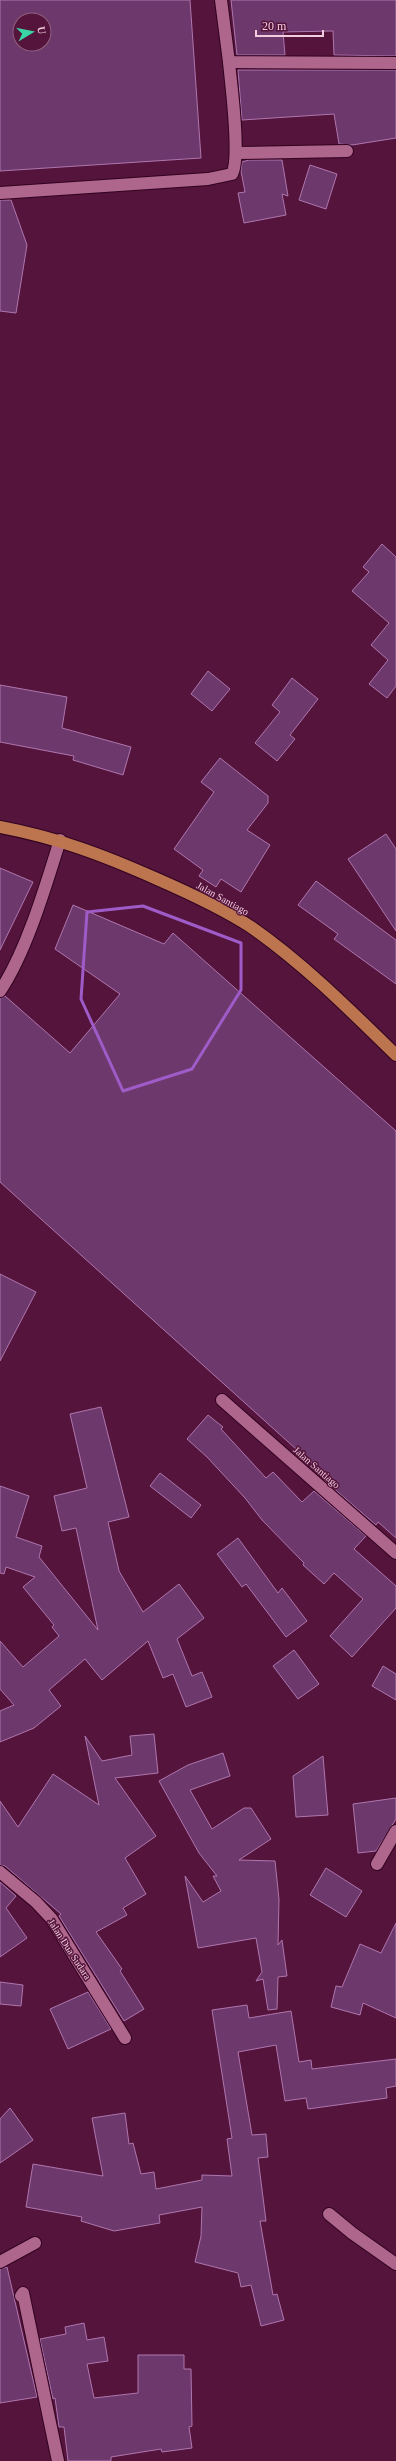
<svg xmlns="http://www.w3.org/2000/svg" width="396" height="2461" font-family="Georgia,serif">
<style>
.building{fill:#6d396d;stroke:#af76ae;fill-rule:evenodd}
.lines{fill:none;stroke-linecap:round;stroke-linejoin:round}
.minor-casing{stroke:#320321;stroke-width:14}
.highway-casing{stroke:#320321;stroke-width:14}
.minor{stroke:#ae668d;stroke-width:12}
.highway{stroke:#bd7550;stroke-width:12}
.marked{fill:none;stroke:#9f5cc9;stroke-width:3;stroke-linejoin:round}
.labels{text-anchor:middle;stroke-width:3;stroke-linejoin:round;paint-order:stroke}
.street-label{font-size:10px;fill:#f4ccdf;stroke:#54143b}
</style>
<rect width="100%" height="100%" fill="#54143b"/>
<g class="building">
<path d="M0,0H190L201,158L0,171ZM20,20H44V44H20Z"/>
<path d="M231,0H396V56L334,55L333,31L283,32L285,55H237Z"/>
<path d="M238,70H396V138L352,145L339,144L334,114L242,120Z"/>
<path d="M249,160H282L288,196L282,194L286,215L244,223L238,193L245,192L241,171L242,162Z"/>
<path d="M310,165L337,174L326,209L299,200Z"/>
<path d="M0,200H11L27,245L16,313L0,311Z"/>
<path d="M382,544L396,557V686L387,698L369,684L388,660L371,645L389,623L352,591L369,572L363,567Z"/>
<path d="M208,671L230,689L212,711L191,694Z"/>
<path d="M292,678L318,699L290,735L295,739L277,761L255,743L280,712L272,705Z"/>
<path d="M0,685L67,697L62,728L131,747L123,775L73,760L74,756L0,742Z"/>
<path d="M220,758L268,796V803L247,830L270,845L241,892L221,879L216,887L199,876L203,870L174,849L214,792L201,782Z"/>
<path d="M386,834L396,849V931L348,859Z"/>
<path d="M0,868L33,882L0,950Z"/>
<path d="M316,881L396,940V984L334,939L338,934L298,905Z"/>
<path d="M73,905L164,944L173,933L396,1131V1538L378,1522L376,1525L324,1480L327,1477L0,1182V998L5,996L70,1053L120,994L55,949Z"/>
<path d="M0,1274L36,1292L0,1361Z"/>
<path d="M101,1407L129,1517L108,1522L119,1571L143,1612L179,1584L204,1618L177,1639L192,1676L202,1672L212,1697L186,1707L173,1674L163,1678L148,1641L102,1680L85,1659L49,1690L61,1706L34,1728L0,1742V1711L14,1705L0,1689V1641L23,1667L59,1636L52,1627L54,1625L23,1587L35,1577L6,1567L4,1574L0,1573V1486L29,1496L16,1537L42,1546L39,1557L98,1630L76,1528L62,1531L54,1496L87,1488L70,1414Z"/>
<path d="M208,1415L223,1427L221,1429L266,1478L273,1472L302,1502L314,1491L366,1536L354,1549L396,1586V1608L352,1657L330,1636L363,1599L334,1573L324,1584L303,1565L304,1563L262,1520L245,1498L207,1457L187,1439Z"/>
<path d="M160,1473L201,1505L191,1518L150,1486Z"/>
<path d="M238,1538L278,1593L282,1588L307,1621L286,1637L246,1584L242,1587L217,1554Z"/>
<path d="M294,1650L319,1684L298,1699L273,1666Z"/>
<path d="M383,1666L396,1674V1700L372,1686Z"/>
<path d="M154,1734L158,1773L115,1778L156,1836L125,1858L146,1894L123,1908L127,1915L96,1932L122,1969L120,1971L144,2009L124,2021L59,1916L61,1914L5,1866L0,1865V1801L18,1827L53,1774L99,1805L85,1736L102,1761L132,1755L130,1736Z"/>
<path d="M223,1753L230,1776L190,1790L212,1829L244,1808H251L271,1839L239,1860L275,1861L279,1899L278,1945L282,1940L287,1976L278,1977L277,2009L268,2010L263,1979L256,1981L262,1972L256,1938L198,1948L185,1876L203,1902L221,1891L213,1876H217L199,1853L159,1781L188,1765Z"/>
<path d="M323,1756L328,1815L296,1817L293,1776Z"/>
<path d="M396,1798V1819L376,1851L358,1853L353,1804Z"/>
<path d="M326,1868L362,1891L346,1917L310,1895Z"/>
<path d="M0,1882L16,1896L6,1908L27,1938L0,1957Z"/>
<path d="M396,1923V2018L363,2003L360,2015L331,2007L336,1986L342,1987L360,1944L381,1953Z"/>
<path d="M0,1982L23,1985L21,2006L0,2004Z"/>
<path d="M88,1992L111,2029L68,2049L50,2009Z"/>
<path d="M247,2005L249,2018L291,2011L299,2062L311,2060L312,2069L396,2059V2086L386,2088L387,2098L308,2109L306,2098L285,2101L276,2045L238,2052L252,2135L266,2134L268,2157L258,2158L266,2221H260L273,2295L277,2294L284,2320L261,2326L251,2285L241,2287L238,2273L195,2262L201,2236L202,2207L159,2215L160,2223L114,2231L81,2221L82,2217L26,2207L33,2164L103,2176L92,2118L125,2113L129,2144L133,2143L141,2174L154,2172L156,2189L202,2180V2175L232,2176L227,2139L232,2138L212,2010Z"/>
<path d="M10,2108L33,2140L0,2163V2119Z"/>
<path d="M7,2267L37,2397L0,2403V2269Z"/>
<path d="M84,2323L87,2340L104,2337L108,2361L87,2364L94,2398L138,2393V2355H184V2369H191L192,2426L189,2427L192,2448L162,2452L161,2449L111,2457V2461H68L64,2427H59L55,2398L53,2399L40,2339L66,2334L65,2327Z"/>
</g>
<g class="lines">
<g class="minor-casing">
<g id="minor">
<path d="M221,0L229,62L396,63"/>
<path d="M236,153L347,151"/>
<path d="M0,193L208,179L232,174C241,158 231,84 229,62"/>
<path d="M0,991C26,953 46,885 60,840"/>
<path d="M222,1400L396,1553"/>
<path d="M377,1864L396,1831"/>
<path d="M0,1872L36,1902L51,1918L125,2038"/>
<path d="M329,2214L352,2233L396,2264"/>
<path d="M0,2262L35,2243"/>
<path d="M21,2296L23,2293L58,2461"/>
</g>
</g>
<g class="highway-casing">
<path id="highway" d="M0,827C58,838 103,855 157,879C189,893 222,908 251,927C304,964 350,1010 396,1055"/>
</g>
<use href="#minor" class="minor"/>
<use href="#highway" class="highway"/>
</g>
<path class="marked" d="M143,906L241,943V990L192,1069L123,1091L81,999L87,912Z"/>
<g class="labels">
<g class="street-label">
<text transform="translate(223 898) rotate(29)" y="4">Jalan Santiago</text>
<text transform="translate(317 1467) rotate(41)" y="4">Jalan Santiago</text>
<text transform="translate(70 1949) rotate(57)" y="4">Jalan Dua Sudara</text>
</g>
</g>
<g transform="translate(32 32) rotate(80)"><circle r="19" fill="#54143b" stroke="#945e7d"/>
<path d="M0-3L7 15L0 10L-7 15Z" fill="#3bd4a4"/>
<text y="-6" font-size="11" font-weight="bold" text-anchor="middle" fill="#f4ccdf">U</text>
</g>
<path d="M256 30v6h67v-6" fill="none" stroke="#f4ccdf" stroke-width="2"/>
<text x="262" y="30" font-size="12" fill="#f4ccdf" stroke="#54143b" stroke-width="3" paint-order="stroke">20 m</text>
</svg>
